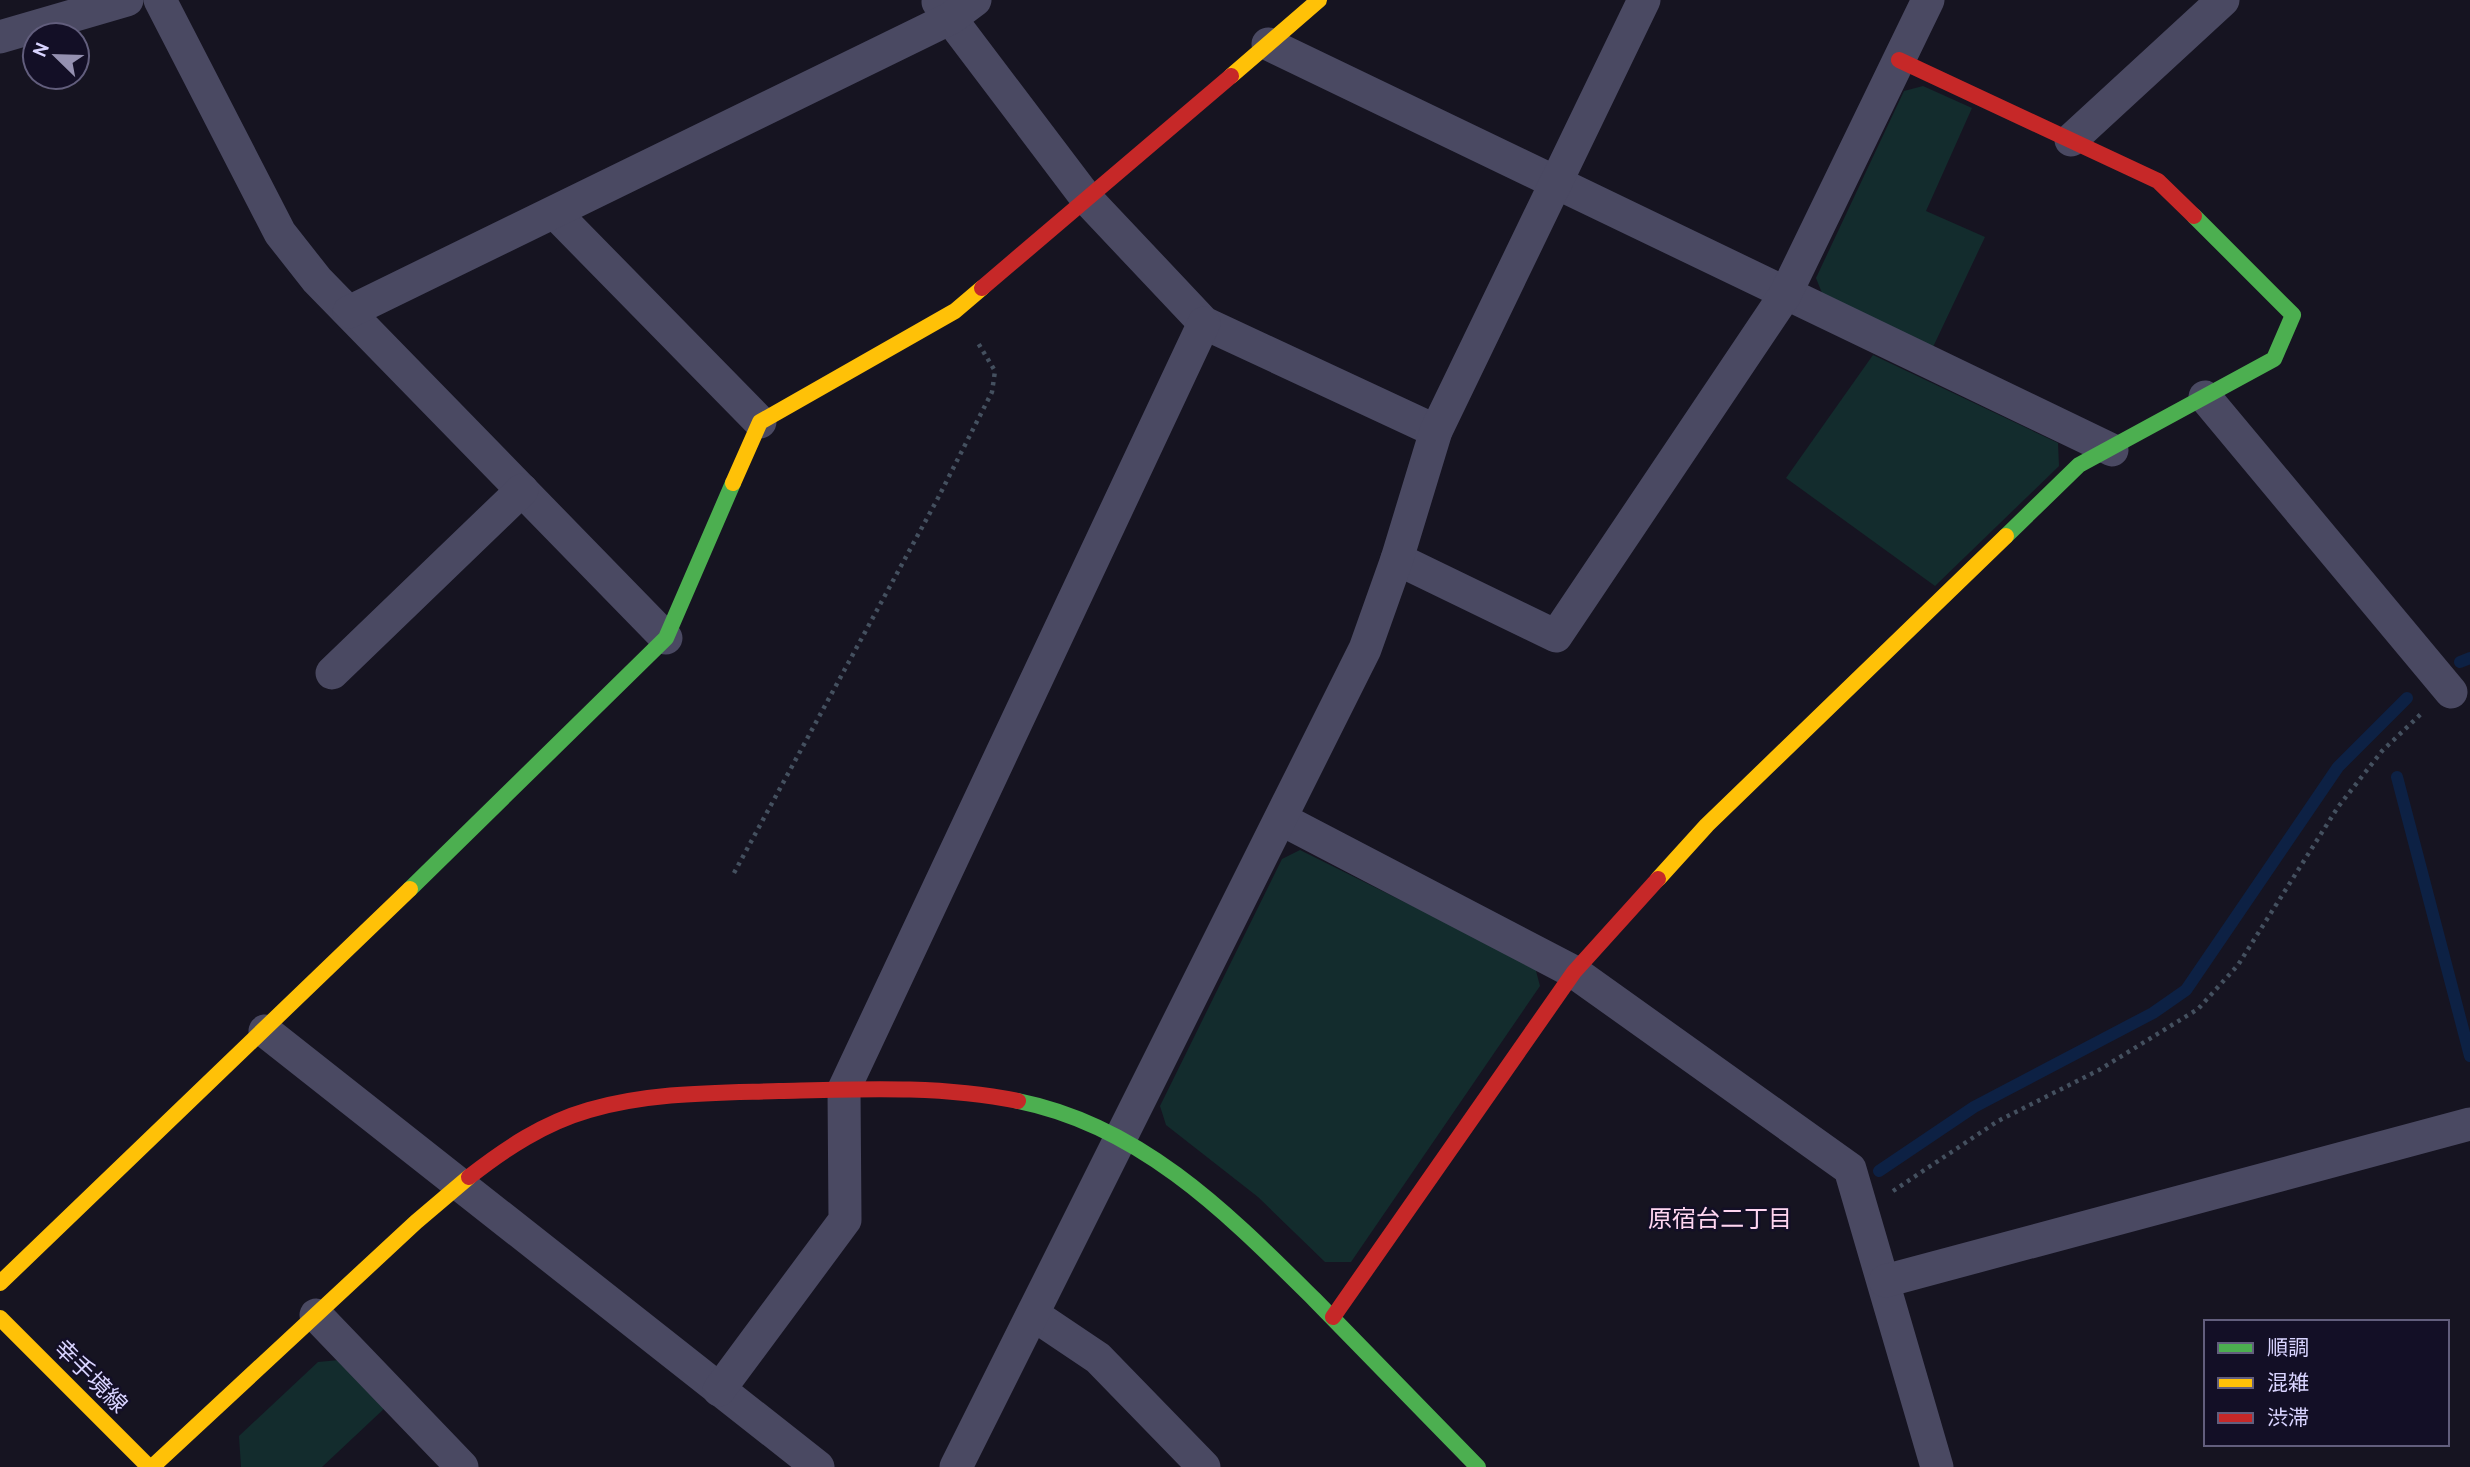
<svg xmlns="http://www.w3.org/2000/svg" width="2470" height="1467" font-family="Overpass,'Noto Sans JP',sans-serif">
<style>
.green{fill:#132c2d}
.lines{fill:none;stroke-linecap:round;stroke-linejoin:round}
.stream{stroke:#0d2144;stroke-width:12}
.path{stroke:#44505f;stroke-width:4.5;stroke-dasharray:3.5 5;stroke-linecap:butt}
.street{stroke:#4a4962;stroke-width:33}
.fast{stroke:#4caf50;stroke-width:16}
.slow{stroke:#ffc107;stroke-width:16}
.jam{stroke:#c62828;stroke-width:16}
.labels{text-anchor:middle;stroke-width:5;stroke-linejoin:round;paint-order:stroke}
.street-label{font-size:23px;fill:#d9d4ff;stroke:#130f26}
.neighbourhood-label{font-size:24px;fill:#ffd6f0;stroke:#130f26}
</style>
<rect width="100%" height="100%" fill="#161421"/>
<g class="green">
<path d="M1923,86L1972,108L1926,211L1985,237L1933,347L1824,298L1816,278L1904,91Z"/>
<path d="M1873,355L2058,443L2059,466L1935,586L1786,478Z"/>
<path d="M1300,850L1535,967L1540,986L1351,1262H1325L1258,1197L1166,1125L1160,1106L1282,859Z"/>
<path d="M339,1360L387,1406L322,1467H241L239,1436L318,1362Z"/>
</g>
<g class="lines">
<g class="stream">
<path d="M2460,662L2470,658"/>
<path d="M2397,777L2470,1056"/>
<path d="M1879,1171L1974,1107L2153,1013L2186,990L2338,767L2407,698"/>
</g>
<g class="path">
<path d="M734,873L938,498L992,392L995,371L978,343"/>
<path d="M1893,1191L1998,1121L2099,1070L2198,1009L2238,965L2338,807L2382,751L2423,712"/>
</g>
<g class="street">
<path d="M160,0L280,233L317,280L666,638"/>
<path d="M938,2L1087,199L1204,323L1436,431"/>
<path d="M0,37L127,0"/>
<path d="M1268,44L2112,450"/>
<path d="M2071,140L2223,0"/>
<path d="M555,213L760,422"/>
<path d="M349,312L951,18L975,0"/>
<path d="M2205,397L2451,692"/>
<path d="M1397,559L1556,636L1785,295L1928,0"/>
<path d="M332,673L522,490"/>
<path d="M1281,819L1574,972L1850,1169L1937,1467"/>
<path d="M265,1031L818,1467"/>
<path d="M1885,1281L2470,1124"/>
<path d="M316,1315L462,1467"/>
<path d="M1034,1315L1098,1358L1204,1467"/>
<path d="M719,1390L845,1220L844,1089L1204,323"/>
<path d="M956,1467L1365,649L1397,559L1436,431L1644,0"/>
</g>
<g class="fast">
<path d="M2006,536L2079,465L2274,359L2293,315L2194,216"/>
<path d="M410,889L666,638L733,483"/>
<path d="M1018,1101C1142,1126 1228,1214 1314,1299C1369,1355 1424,1411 1478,1467"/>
</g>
<g class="slow">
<path d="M1231,76L1319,0"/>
<path d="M733,483L760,422L955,311L982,288"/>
<path d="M1658,879L1707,825L2006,536"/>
<path d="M0,1283L410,889"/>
<path d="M0,1318L149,1467"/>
<path d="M152,1467L416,1222L469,1177"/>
</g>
<g class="jam">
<path d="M1899,60L2158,181L2194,216"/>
<path d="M982,288L1231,76"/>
<path d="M469,1177C506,1148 544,1123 589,1110C651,1092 716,1093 779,1091C859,1089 940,1085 1018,1101"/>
<path d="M1333,1317L1574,972L1658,879"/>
</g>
</g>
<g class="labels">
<g class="street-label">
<text transform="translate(91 1376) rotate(45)" y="8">幸手境線</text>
</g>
<g class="neighbourhood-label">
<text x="1720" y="1227">原宿台二丁目</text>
</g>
</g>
<rect x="2204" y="1320" width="245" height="126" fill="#130f26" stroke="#625e7d" stroke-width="2"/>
<rect x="2218" y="1343" width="35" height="10" fill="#4caf50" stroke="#625e7d" stroke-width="2"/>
<text x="2267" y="1355" font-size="21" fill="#d9d4ff">順調</text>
<rect x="2218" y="1378" width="35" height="10" fill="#ffc107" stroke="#625e7d" stroke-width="2"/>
<text x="2267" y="1390" font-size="21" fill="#d9d4ff">混雑</text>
<rect x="2218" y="1413" width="35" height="10" fill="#c62828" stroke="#625e7d" stroke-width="2"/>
<text x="2267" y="1425" font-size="21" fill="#d9d4ff">渋滞</text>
<g transform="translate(56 56) rotate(293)"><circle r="33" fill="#130f26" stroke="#625e7d" stroke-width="2"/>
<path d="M0-5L12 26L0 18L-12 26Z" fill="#9591b1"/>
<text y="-10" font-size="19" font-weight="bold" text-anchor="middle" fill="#d9d4ff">N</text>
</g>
</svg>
